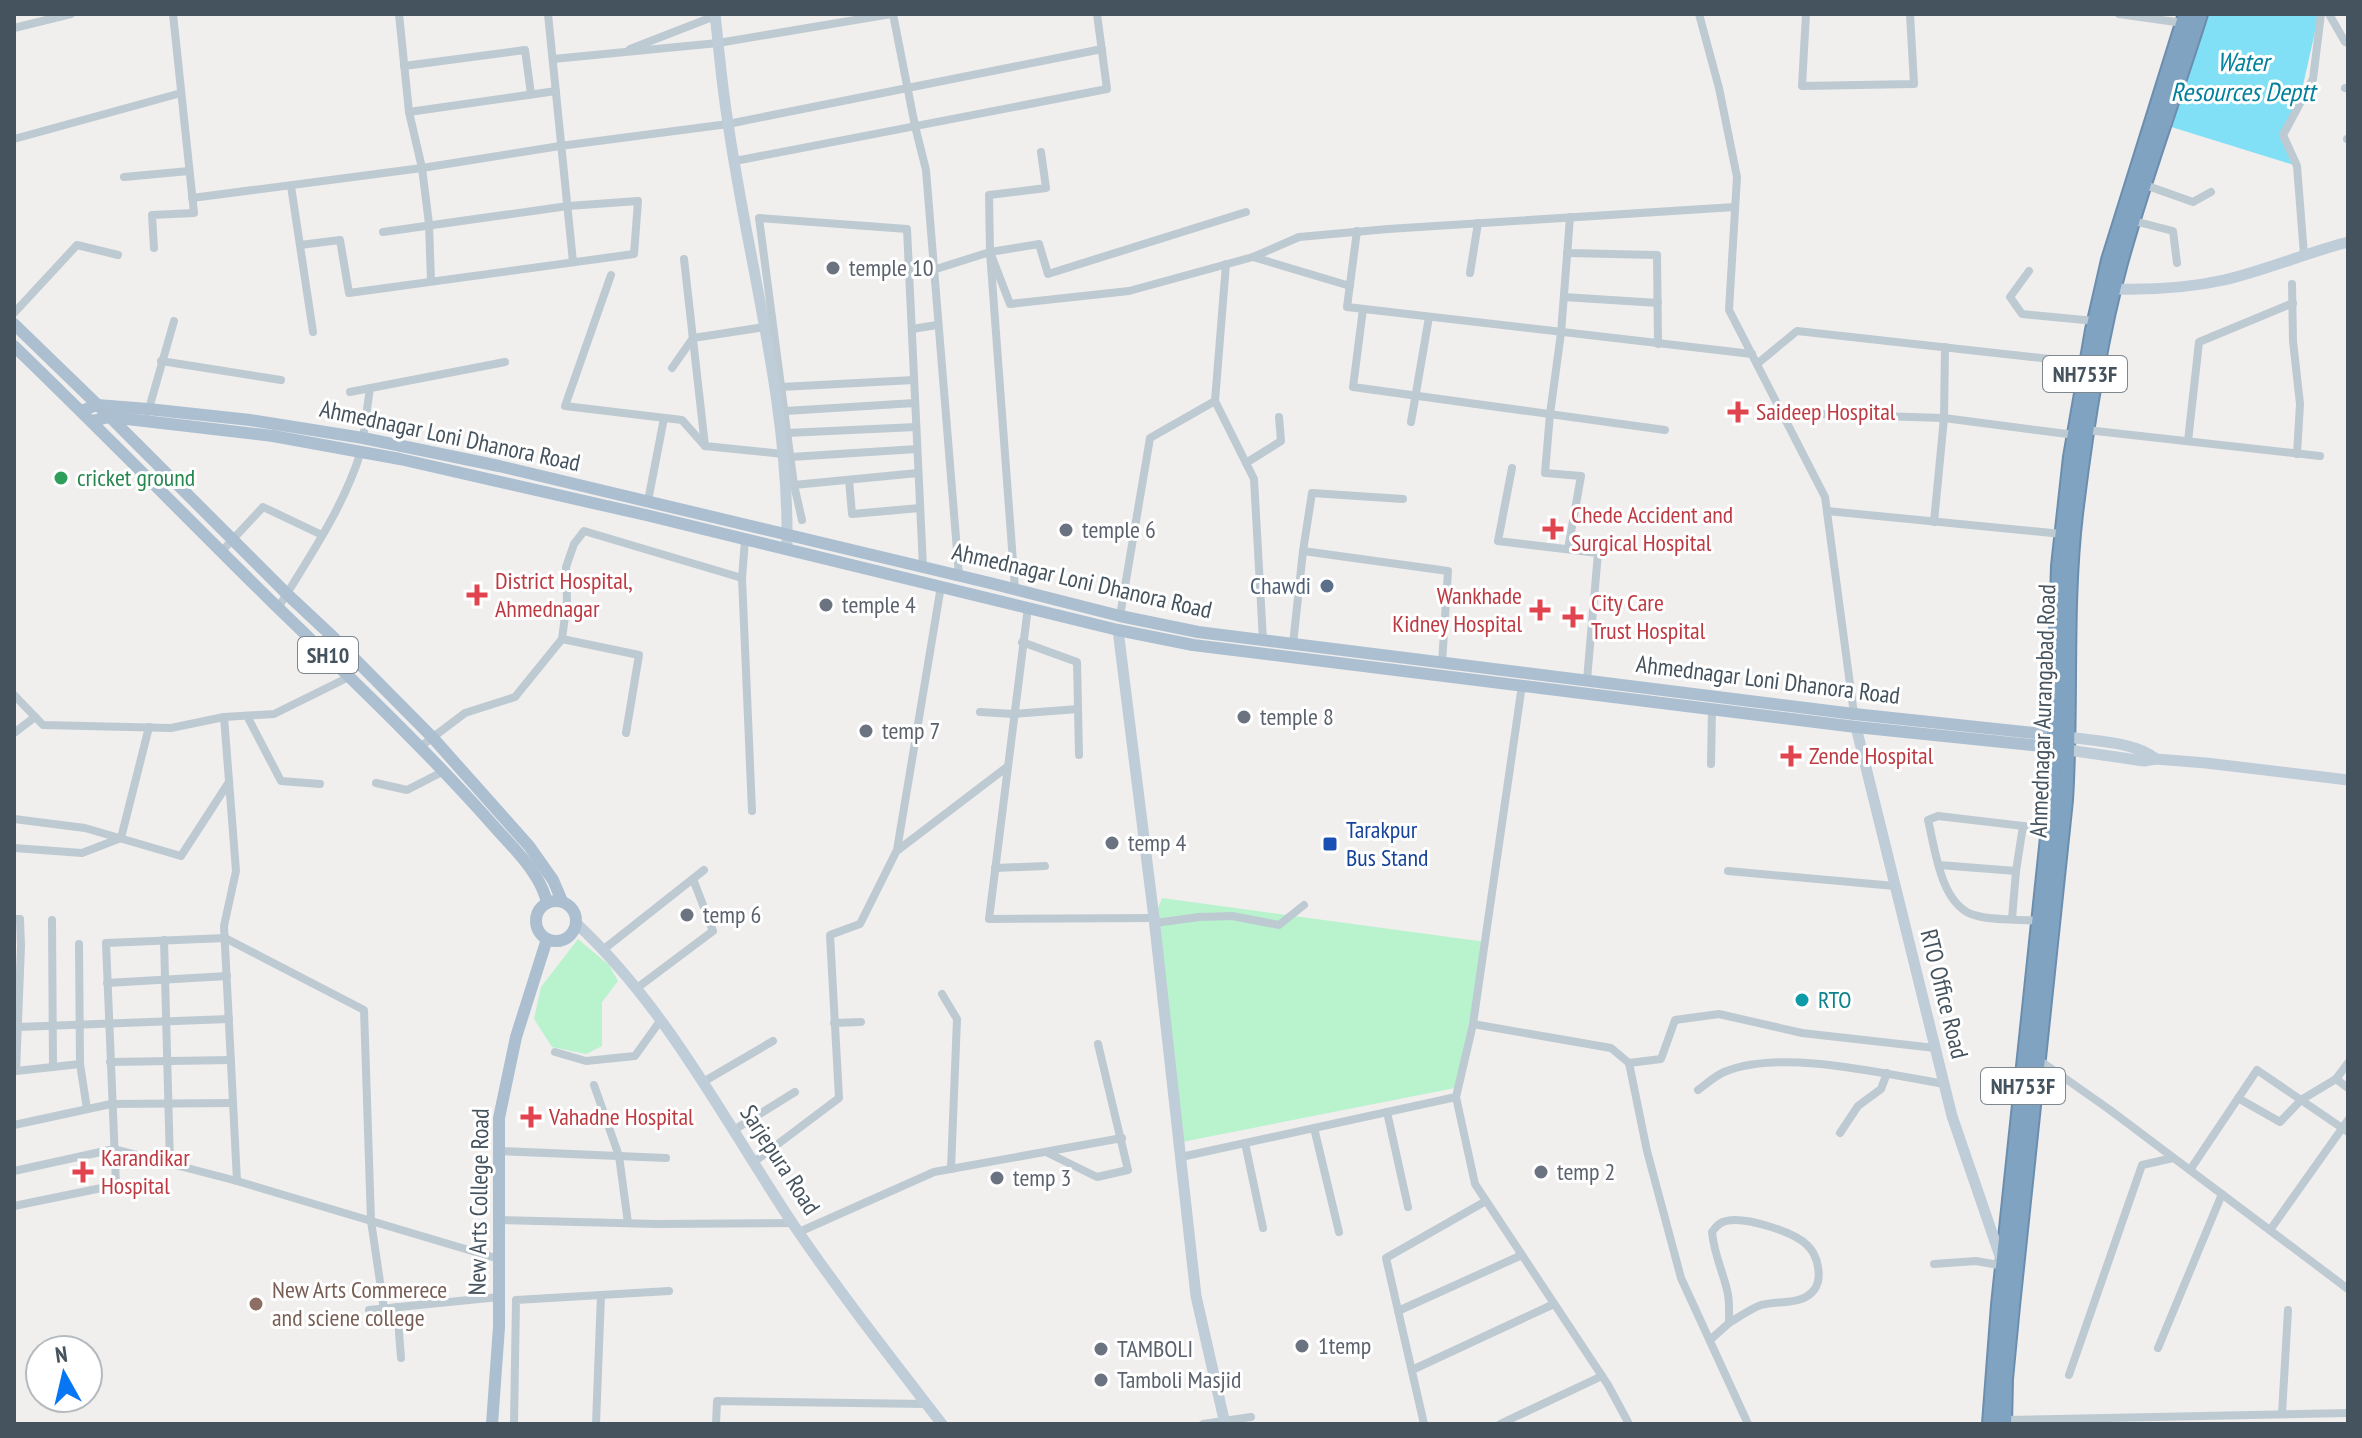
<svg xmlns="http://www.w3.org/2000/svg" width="2362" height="1438" font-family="'PT Sans Narrow',sans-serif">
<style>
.green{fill:#b8f3cd}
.water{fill:#81e0f5}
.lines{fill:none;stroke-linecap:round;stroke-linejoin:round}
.highway-casing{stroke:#6c8eae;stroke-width:18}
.street{stroke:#bdcad2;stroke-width:8}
.secondary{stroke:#bfcdd9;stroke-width:11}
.primary{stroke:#abbfd0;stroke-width:12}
.highway{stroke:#81a3c2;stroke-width:14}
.worship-dot{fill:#6b7280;stroke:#fff;stroke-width:3}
.health-dot{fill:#e0444e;stroke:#fff;stroke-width:3}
.leisure-dot{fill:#2e9e5b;stroke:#fff;stroke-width:3}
.service-dot{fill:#5c6f8a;stroke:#fff;stroke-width:3}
.transit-dot{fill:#1a4fb4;stroke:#fff;stroke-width:3}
.culture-dot{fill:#0f9aa8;stroke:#fff;stroke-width:3}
.education-dot{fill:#8d6e63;stroke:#fff;stroke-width:3}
.labels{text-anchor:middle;stroke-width:6;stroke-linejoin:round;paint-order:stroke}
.shield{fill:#fff;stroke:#7d878e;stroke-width:2}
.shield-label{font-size:22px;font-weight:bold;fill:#45535e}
.worship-label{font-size:24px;fill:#5b616d;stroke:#fff;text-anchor:start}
.health-label{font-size:24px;fill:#be3a42;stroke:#fff;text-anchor:start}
.street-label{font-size:24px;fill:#45535e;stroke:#fff}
.leisure-label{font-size:24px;fill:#27864d;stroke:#fff;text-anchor:start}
.service-label{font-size:24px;fill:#4e5e75;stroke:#fff;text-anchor:end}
.transit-label{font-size:24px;fill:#164399;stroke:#fff;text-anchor:start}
.culture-label{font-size:24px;fill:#0d838f;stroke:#fff;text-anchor:start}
.education-label{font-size:24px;fill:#785e54;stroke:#fff;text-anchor:start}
.water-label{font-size:26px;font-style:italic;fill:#03819c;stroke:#fff}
</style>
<rect width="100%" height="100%" fill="#f1eeee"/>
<g class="green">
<path d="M1162,898L1486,942L1455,1088L1177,1143L1154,918Z"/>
<path d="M578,939L609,965L618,981L602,1002V1046L586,1054L552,1047L534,1019L541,987Z"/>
</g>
<path class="water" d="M2200,14H2319L2297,112L2283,135L2297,166L2165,125Z"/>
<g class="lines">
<g class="highway-casing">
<g id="highway">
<path d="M1990,1424L1999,1305L2052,799L2059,566L2071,457L2093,330L2109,260L2186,14"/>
<path d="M2004,1424L2005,1379L2012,1306L2065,800C2071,705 2064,609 2075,514C2085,431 2098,344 2120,263C2143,179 2174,97 2200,14"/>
</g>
</g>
<g class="street">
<path d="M399,14L409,112L422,168L429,224L431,281"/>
<path d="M548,14L573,262"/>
<path d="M893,14L915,126L926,170L959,575"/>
<path d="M1699,14L1719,88L1737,177L1729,310L1825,497L1854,714"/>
<path d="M1806,14L1802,86L1914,84L1910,14"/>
<path d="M2119,14L2183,23"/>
<path d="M2329,14L2345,42L2348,43"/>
<path d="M14,28L71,14"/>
<path d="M630,49L715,16"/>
<path d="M553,59L718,43L891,14"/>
<path d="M404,66L525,50L531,94"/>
<path d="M2345,88L2348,89"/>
<path d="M409,112L556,91"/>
<path d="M14,139L181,93"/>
<path d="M2347,139H2348"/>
<path d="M1041,152L1046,188L989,195L990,252L1039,244L1048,274L1246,212"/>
<path d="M735,161L1107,89L1097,14"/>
<path d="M124,177L189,171"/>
<path d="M2145,185L2193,202L2211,192"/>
<path d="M291,186L313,332"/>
<path d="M192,198L422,168L560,146L728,124L1102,49"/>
<path d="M2134,221L2173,231L2177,263"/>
<path d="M1357,231L1347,307L1752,354"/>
<path d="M300,245L340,240L349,293L634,254L638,201L568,206L383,232"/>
<path d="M154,248L152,215L194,213L173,14"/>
<path d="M990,252L1010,304L1129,291L1253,257L1299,237L1388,229L1735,207"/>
<path d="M1567,253L1657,255L1658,344"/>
<path d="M2304,255L2297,166L2283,135L2313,79L2321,14"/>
<path d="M1253,257L1350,286"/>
<path d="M684,259L705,446L783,454"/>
<path d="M933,270L990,252L1015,589"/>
<path d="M2029,271L2010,297L2022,314L2095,321"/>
<path d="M1470,273L1478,223"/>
<path d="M611,275L565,406L682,420L705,446"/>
<path d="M2292,284L2293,341L2300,404L2297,454"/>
<path d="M1564,297L1658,303"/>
<path d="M1363,309L1353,387L1665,430"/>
<path d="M14,313L77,245L118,255"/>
<path d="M912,329L937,325"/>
<path d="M161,361L281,380"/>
<path d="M1757,364L1797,331L2087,363"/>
<path d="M672,368L693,338L765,327"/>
<path d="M781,387L914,380"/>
<path d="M350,392L505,362"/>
<path d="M1215,401L1254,479L1263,640"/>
<path d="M785,411L915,403"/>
<path d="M148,412L174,321"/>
<path d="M1782,413L1944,418L2075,435"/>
<path d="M1411,422L1429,317"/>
<path d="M2087,430L2320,456"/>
<path d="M787,433L916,427"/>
<path d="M363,438L370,388"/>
<path d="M2188,441L2199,342L2293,303"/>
<path d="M791,457L917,449"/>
<path d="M1246,463L1281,441L1279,417"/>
<path d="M1512,468L1498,541L1598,553L1587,680"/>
<path d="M849,480L852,514L920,508"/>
<path d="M794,485L918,473"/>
<path d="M648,501L664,418"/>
<path d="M1827,511L2062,534"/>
<path d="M802,520L794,485L759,218L907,229L923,567"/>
<path d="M1934,522L1944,418L1945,347"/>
<path d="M745,540L742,578L752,811"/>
<path d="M1568,549L1581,476L1545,473L1550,414L1561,333L1570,217"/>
<path d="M1303,551L1448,571L1442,663"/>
<path d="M221,552L263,507L322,535"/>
<path d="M1028,607L989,919L1154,918"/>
<path d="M278,608C308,559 344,507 361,451"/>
<path d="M1120,616L1150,438L1215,401L1226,264"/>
<path d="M562,639L639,655L626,733"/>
<path d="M1022,642L1077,662L1079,755"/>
<path d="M1293,644L1303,551L1312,493L1403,499"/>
<path d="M1522,685L1473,1024L1611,1048L1629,1063L1647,1151L1681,1278L1748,1424"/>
<path d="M14,695L43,725L171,728L224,717L274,714L351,676"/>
<path d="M980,712L1014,714L1078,709"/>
<path d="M247,716L281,781L320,784"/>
<path d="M224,717L236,871L224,926L237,1181"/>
<path d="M14,733L35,717"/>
<path d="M420,747L465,713L515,697L562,639L567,601L566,567L574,544L584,531L742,578"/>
<path d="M1711,764L1712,708"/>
<path d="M376,783L407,790L444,771"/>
<path d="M14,819L85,828L181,856L229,782"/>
<path d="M14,848L82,853L121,838L149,727"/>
<path d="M898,850L1007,767"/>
<path d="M1939,865L2016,871"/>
<path d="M995,868L1045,866"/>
<path d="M1728,871L1895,886"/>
<path d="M14,919H20L21,946L16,1071L80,1064"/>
<path d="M2012,919L2016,871L2023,826"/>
<path d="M52,920L53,1067"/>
<path d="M2040,921C2020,919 1989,921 1971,914C1940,901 1935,848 1928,820L1938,816L2049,829"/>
<path d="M1155,923L1199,917L1232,916L1279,925L1304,905"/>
<path d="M164,940L170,1164"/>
<path d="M79,944L80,1064L87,1109"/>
<path d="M604,949L704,870"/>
<path d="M107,983L227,976"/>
<path d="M637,988L713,931L693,879"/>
<path d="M942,994L957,1019L951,1169"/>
<path d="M834,1023L861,1022"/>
<path d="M18,1027L229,1019"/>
<path d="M555,1052L586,1061L635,1056L660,1021"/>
<path d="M2039,1060L2110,1110L2348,1289"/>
<path d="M110,1062L231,1060"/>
<path d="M1629,1063L1661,1059L1675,1020L1719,1014L1802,1033L1935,1048"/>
<path d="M2336,1079L2348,1088"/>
<path d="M703,1082L773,1041"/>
<path d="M594,1085L619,1156L628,1223"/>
<path d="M1698,1090C1706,1084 1715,1076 1724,1072C1780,1048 1885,1074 1944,1084"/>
<path d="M1456,1097L1473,1024"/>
<path d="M2238,1098L2280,1122L2301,1100L2336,1079L2348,1063"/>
<path d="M1387,1112L1408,1207"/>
<path d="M14,1125L111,1104L233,1103"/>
<path d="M1314,1128L1339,1232"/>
<path d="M734,1130L795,1092"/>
<path d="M1840,1133L1858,1106L1881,1089L1887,1073"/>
<path d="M1245,1143L1263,1228"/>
<path d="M499,1151L666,1158"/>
<path d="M1046,1152L1097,1177L1128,1170L1098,1044"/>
<path d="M1181,1157L1456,1097L1475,1184L1608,1385L1629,1424"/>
<path d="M754,1162L839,1098L830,935L860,924L897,850L941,586"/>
<path d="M2190,1170L2257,1070L2348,1132"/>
<path d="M14,1171L114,1149L237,1181L499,1259"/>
<path d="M14,1206L116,1185L106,943L225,938L364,1010L371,1221L384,1309"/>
<path d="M499,1220L656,1224L793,1223"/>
<path d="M2270,1230L2348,1120"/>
<path d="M799,1232L934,1172L1122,1138"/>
<path d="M1934,1264L1976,1261L2004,1266"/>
<path d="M397,1307L401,1358"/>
<path d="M369,1310L499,1297"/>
<path d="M1398,1311L1522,1255"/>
<path d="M1710,1340L1729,1323C1729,1312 1730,1300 1727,1290C1722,1269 1714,1254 1712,1232C1716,1227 1719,1222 1726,1221C1745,1216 1794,1232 1807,1245C1818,1255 1823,1278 1814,1290C1802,1306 1777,1300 1761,1305C1750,1309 1739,1317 1729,1323"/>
<path d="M2158,1348L2222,1194"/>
<path d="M1412,1370L1554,1304"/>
<path d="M2069,1375L2142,1165L2173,1158"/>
<path d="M2282,1414L2288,1310"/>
<path d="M2004,1420L2348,1413"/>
<path d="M514,1424L516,1300L669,1291"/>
<path d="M596,1424L601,1295"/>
<path d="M716,1424L717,1401L927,1404"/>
<path d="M1203,1424L1251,1417"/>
<path d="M1424,1424L1386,1258L1486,1201"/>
<path d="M1500,1424L1602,1376"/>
</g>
<g class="secondary">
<path d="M715,14C719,50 722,87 728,123C748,263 789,401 787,544"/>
<path d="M2114,289C2151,290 2188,288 2224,280C2266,270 2306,253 2348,242"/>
<path d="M1118,630L1154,918L1196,1296L1225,1424"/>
<path d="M1856,727L1952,1116L2002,1262"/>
<path d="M2068,737C2094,741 2136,742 2156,759"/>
<path d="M2068,750L2144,761L2156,759L2206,763L2348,780"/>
<path d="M577,924C668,1009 725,1122 793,1224C840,1293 891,1358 942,1424"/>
</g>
<g class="primary">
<path d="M14,324L110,417L287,594L334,638L433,738L529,846L553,880L562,901"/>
<path d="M14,346C100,429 184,515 269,599C345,673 422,745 492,824C512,847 541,873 547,903"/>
<path d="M81,411L97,405L148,409L250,420L363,438L499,466L990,583L1120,616L1198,632L1854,714L2062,736"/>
<path d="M91,421L110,417L273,436L400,459L646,515L1118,630L1193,645L1856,727L2061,748"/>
<circle cx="556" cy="921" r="20"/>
<path d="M492,1424L499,1327V1118L516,1037L547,939"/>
</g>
<use href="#highway" class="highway"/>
</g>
<g class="worship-dot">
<circle cx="833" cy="268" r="8"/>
<circle cx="1066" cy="530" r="8"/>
<circle cx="826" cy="605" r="8"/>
<circle cx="1244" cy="717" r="8"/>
<circle cx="866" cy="731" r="8"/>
<circle cx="1112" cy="843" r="8"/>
<circle cx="687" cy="915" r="8"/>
<circle cx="1541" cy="1172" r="8"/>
<circle cx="997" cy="1178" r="8"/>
<circle cx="1302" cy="1346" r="8"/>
<circle cx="1101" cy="1349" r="8"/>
<circle cx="1101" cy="1380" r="8"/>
</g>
<g class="health-dot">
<path d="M1734 400h8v8h8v8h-8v8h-8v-8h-8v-8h8z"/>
<path d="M1549 517h8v8h8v8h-8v8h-8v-8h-8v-8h8z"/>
<path d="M473 583h8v8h8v8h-8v8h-8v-8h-8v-8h8z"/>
<path d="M1536 598h8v8h8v8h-8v8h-8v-8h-8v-8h8z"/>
<path d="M1569 605h8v8h8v8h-8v8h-8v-8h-8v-8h8z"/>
<path d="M1787 744h8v8h8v8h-8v8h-8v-8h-8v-8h8z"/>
<path d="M527 1105h8v8h8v8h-8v8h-8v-8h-8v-8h8z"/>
<path d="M79 1160h8v8h8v8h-8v8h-8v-8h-8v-8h8z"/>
</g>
<circle class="leisure-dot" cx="61" cy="478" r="8"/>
<circle class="service-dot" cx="1327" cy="586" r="8"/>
<rect class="transit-dot" x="1322" y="836" width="16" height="16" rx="4"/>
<circle class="culture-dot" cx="1802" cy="1000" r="8"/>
<circle class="education-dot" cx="256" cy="1304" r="8"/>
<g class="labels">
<g class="shield">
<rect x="2043" y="356" width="84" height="36" rx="6"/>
<rect x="298" y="637" width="60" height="36" rx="6"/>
<rect x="1981" y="1068" width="84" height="36" rx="6"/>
</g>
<g class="shield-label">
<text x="2085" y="382">NH753F</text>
<text x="328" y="663">SH10</text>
<text x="2023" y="1094">NH753F</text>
</g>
<g class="worship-label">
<text x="849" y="276">temple 10</text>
<text x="1082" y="538">temple 6</text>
<text x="842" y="613">temple 4</text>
<text x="1260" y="725">temple 8</text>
<text x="882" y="739">temp 7</text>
<text x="1128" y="851">temp 4</text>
<text x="703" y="923">temp 6</text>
<text x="1557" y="1180">temp 2</text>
<text x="1013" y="1186">temp 3</text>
<text x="1318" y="1354">1temp</text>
<text x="1117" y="1357">TAMBOLI</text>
<text x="1117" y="1388">Tamboli Masjid</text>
</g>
<g class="health-label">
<text x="1756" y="420">Saideep Hospital</text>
<text x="1571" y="523">Chede Accident and<tspan x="1571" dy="28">Surgical Hospital</tspan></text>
<text x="495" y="589">District Hospital,<tspan x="495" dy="28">Ahmednagar</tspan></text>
<text x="1522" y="604" text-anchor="end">Wankhade<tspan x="1522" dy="28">Kidney Hospital</tspan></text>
<text x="1591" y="611">City Care<tspan x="1591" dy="28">Trust Hospital</tspan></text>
<text x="1809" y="764">Zende Hospital</text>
<text x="549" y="1125">Vahadne Hospital</text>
<text x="101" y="1166">Karandikar<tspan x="101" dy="28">Hospital</tspan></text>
</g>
<g class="street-label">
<text transform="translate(450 436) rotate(12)" y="8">Ahmednagar Loni Dhanora Road</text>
<text transform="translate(1082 581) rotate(13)" y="8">Ahmednagar Loni Dhanora Road</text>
<text transform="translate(1768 680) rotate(7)" y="8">Ahmednagar Loni Dhanora Road</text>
<text transform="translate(2043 711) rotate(-88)" y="8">Ahmednagar Aurangabad Road</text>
<text transform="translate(1944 994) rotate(76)" y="8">RTO Office Road</text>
<text transform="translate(780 1160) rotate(57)" y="8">Sarjepura Road</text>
<text transform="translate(479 1202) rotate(-89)" y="8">New Arts College Road</text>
</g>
<g class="leisure-label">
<text x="77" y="486">cricket ground</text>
</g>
<g class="service-label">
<text x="1311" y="594">Chawdi</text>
</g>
<g class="transit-label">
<text x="1346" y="838">Tarakpur<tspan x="1346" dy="28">Bus Stand</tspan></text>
</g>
<g class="culture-label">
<text x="1818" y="1008">RTO</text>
</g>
<g class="education-label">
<text x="272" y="1298">New Arts Commerece<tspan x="272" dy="28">and sciene college</tspan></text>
</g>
<g class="water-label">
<text x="2243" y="71">Water<tspan x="2243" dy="30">Resources Deptt</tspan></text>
</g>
</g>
<rect width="2362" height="1438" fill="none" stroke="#45535e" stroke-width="32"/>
<g transform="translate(64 1374) rotate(352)"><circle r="38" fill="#ffffff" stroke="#b5babf" stroke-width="2"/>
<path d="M0-6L14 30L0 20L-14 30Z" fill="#0776f2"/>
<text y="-12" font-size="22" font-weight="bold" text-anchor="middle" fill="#45535e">N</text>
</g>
</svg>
